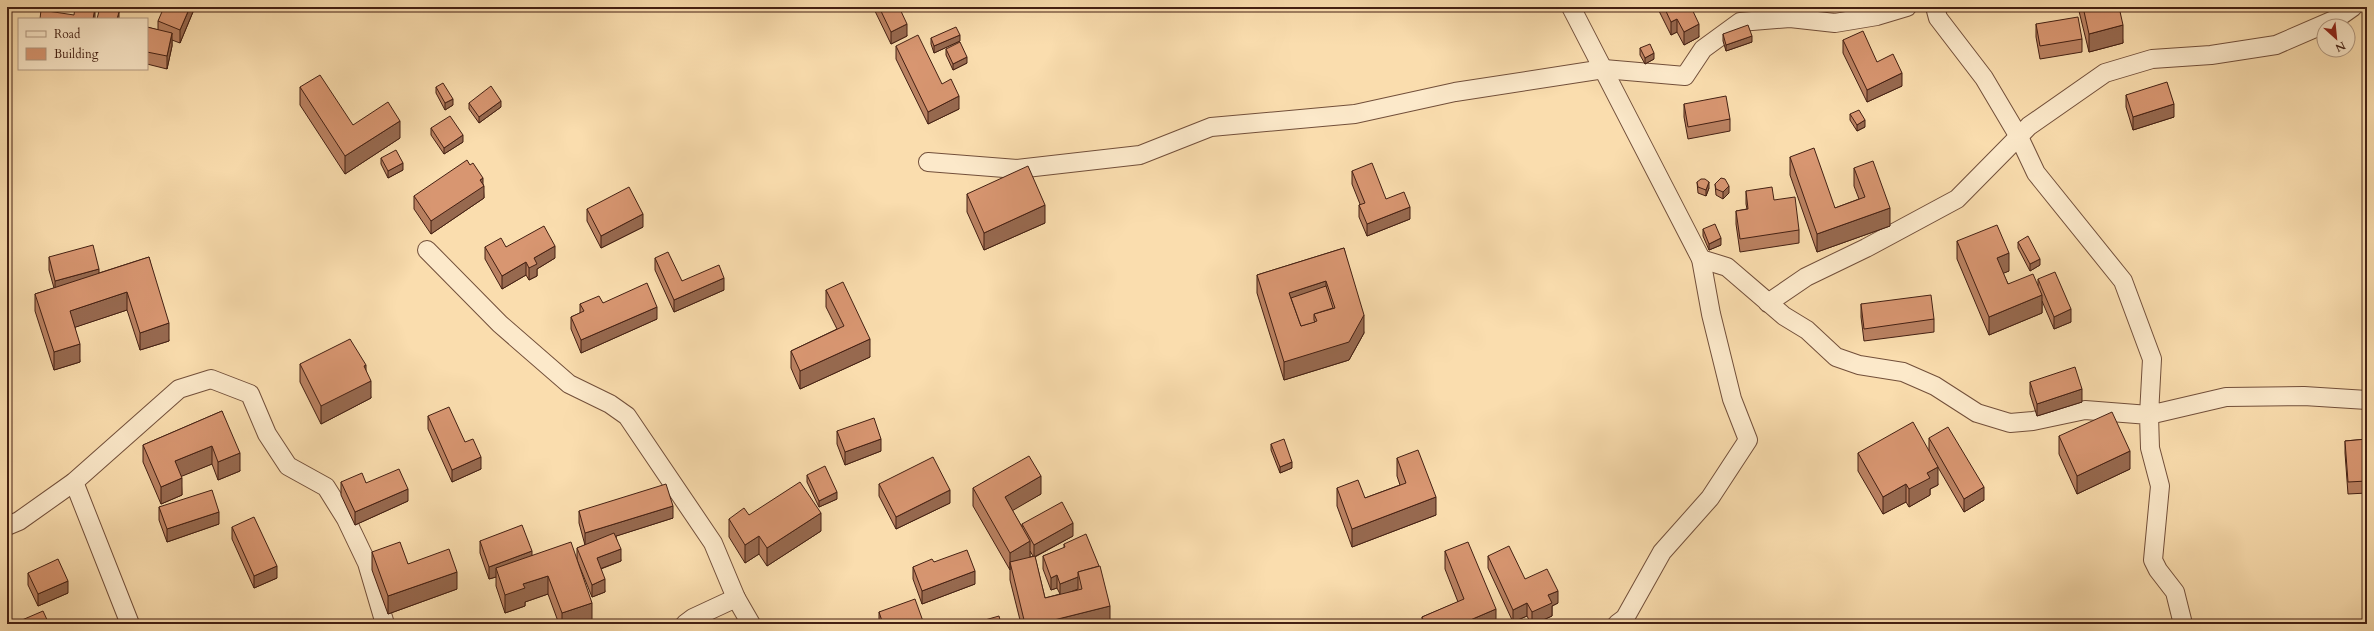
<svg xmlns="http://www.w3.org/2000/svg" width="2374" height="631" font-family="Cardo,serif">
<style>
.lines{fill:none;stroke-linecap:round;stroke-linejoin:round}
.minor-casing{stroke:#724f3a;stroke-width:20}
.minor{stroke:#fce9ca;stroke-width:18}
.wall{fill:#ba8161;stroke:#442013;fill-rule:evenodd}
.shaded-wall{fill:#97694f;stroke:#442013}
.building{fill:#d89671;stroke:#442013;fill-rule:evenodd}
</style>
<rect width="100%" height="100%" fill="#faddae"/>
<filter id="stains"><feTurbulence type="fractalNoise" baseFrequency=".005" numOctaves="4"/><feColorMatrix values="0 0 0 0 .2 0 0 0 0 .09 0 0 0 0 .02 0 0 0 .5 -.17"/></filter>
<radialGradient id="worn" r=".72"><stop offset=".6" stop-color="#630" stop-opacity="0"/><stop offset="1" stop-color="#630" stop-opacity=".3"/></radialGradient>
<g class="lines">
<g class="minor-casing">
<g id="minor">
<path d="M1571,7L1701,259L1711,314L1732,399L1748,440L1710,498L1662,552L1625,618L1617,624"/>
<path d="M1935,7L1938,18L1984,78L2019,137L2036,173L2123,281L2152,359L2149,415L2226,397L2304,396L2367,400"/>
<path d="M928,162L1017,169L1140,155L1211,127L1355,114L1455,92L1604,69L1685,76L1703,49L1740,22L1790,18L1835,23L1877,16L1907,7"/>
<path d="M427,250L500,324L569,384L610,404L627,416L713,543L736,598L751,624"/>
<path d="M1701,259L1727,267L1784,316L1807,330L1836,357L1859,365L1903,372L1935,386L1977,413L2010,423L2033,421L2085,410L2149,415L2150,448L2160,486L2153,560L2158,570L2175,592L2183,624"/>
<path d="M1768,303L1806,277L1866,248L1957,199L2029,126L2105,73L2152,59L2211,55L2276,45L2336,19L2353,7"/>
<path d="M74,482L130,624"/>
<path d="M7,526L19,521L74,482L179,389L211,379L250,394L267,434L288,466L326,487L346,519L367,563L385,624"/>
<path d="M685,624L693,618L736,598"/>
</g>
</g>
<use href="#minor" class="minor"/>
</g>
<g class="wall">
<path d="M195,7L180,43L172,40V46L167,69L147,64V27L158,30V21Z"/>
<path d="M873,7H899L907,36L891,44Z"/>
<path d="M1657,7H1691L1699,37L1684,45L1677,32L1671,35Z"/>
<path d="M2078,7H2119L2123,43L2089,52Z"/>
<path d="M2036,24L2082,39V52L2040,59L2036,37Z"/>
<path d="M1723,34L1752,42L1726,51L1723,41Z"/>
<path d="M931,38L960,41L934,53L931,44Z"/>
<path d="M1843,40L1877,62L1902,86L1867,102L1843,53Z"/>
<path d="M896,46L942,84L959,109L928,124L896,59Z"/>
<path d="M1640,48L1654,59L1645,64L1640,55Z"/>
<path d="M946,49L967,63L953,70L946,55Z"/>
<path d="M300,87L353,125L400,138L345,174L300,105Z"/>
<path d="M436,87L453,105L445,110L436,93Z"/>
<path d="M2126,95L2174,117L2133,130L2126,107Z"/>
<path d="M469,103L501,107L479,123L469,109Z"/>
<path d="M1684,104L1730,119V131L1688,139L1684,117Z"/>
<path d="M1850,114L1865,127L1857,131L1850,120Z"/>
<path d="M431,128L463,142L444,154L431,135Z"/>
<path d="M1790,157L1835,208L1859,199L1854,186V168L1890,226L1817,252L1790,175Z"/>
<path d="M381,158L403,170L388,178L381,164Z"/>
<path d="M1352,171L1386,199L1410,219L1367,236L1359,217V205L1360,204L1352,184Z"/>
<path d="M1697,182L1709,188L1706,196L1698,193Z"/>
<path d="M483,184L484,198L431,234L414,209V196Z"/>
<path d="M1715,184L1729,193L1723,199L1716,195Z"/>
<path d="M1746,191L1774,200L1799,230V243L1740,252L1736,224V211L1747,209L1746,204Z"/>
<path d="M967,194L1045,223L984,250L967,212Z"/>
<path d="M587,209L643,227L601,248L587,221Z"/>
<path d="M1703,229L1721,245L1709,250L1703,236Z"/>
<path d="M1957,241L2009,271L2003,273L2008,284L2038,286V279L2071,322L2054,329L2042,301V313L1989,335L1957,259Z"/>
<path d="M2018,242L2040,265L2030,271L2018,248Z"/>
<path d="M485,247H506L555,258L537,269V276L529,280L526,275L502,289L485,259Z"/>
<path d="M1344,248L1364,333L1349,360L1284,380L1257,293V275Z"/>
<path d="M49,257L99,273L149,257L169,341L140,350L127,310L75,327L80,362L54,370L35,311V294L54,288L49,270Z"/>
<path d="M655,258L682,281L724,290L674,312L655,270Z"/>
<path d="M826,290L870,357L800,389L791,368V351L837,329L826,307Z"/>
<path d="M603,303L657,319L581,353L571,329V317L580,313V304Z"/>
<path d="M1861,304L1934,319V332L1864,341L1861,317Z"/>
<path d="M300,364L366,371L371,398L321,424L300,382Z"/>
<path d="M2030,382L2082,402L2037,416L2030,394Z"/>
<path d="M222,411L240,471L218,480L212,464L181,476L182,495L161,504L143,462V445Z"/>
<path d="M428,416L465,442L481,469L452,482L428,429Z"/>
<path d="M837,431L881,451L845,465L837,444Z"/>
<path d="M2059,436L2130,469L2077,494L2059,454Z"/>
<path d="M1929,438L1984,500L1964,512L1932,457L1938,485L1930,489V495L1909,507L1906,502L1883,514L1858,471V453L1929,451Z"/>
<path d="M2367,439V493L2348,494L2345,453V441Z"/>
<path d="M1271,444L1292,468L1280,473L1271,450Z"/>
<path d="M1397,458L1436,515L1352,547L1337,506V488L1365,498L1400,485L1397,476Z"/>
<path d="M807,475L837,499L819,507L807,482Z"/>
<path d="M341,482L366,483L408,501L355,525L341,495Z"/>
<path d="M879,484L950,503L896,529L879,496Z"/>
<path d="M973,488L1041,494L1012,510L1022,527V524L1073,536L1035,557L1045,598L1060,594L1057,588L1051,590L1043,569V556L1064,548V544L1110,624H1021L1010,580V570L973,506ZM1030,551L1033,556L1030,557Z"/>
<path d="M159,507L219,524L167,542L159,520Z"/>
<path d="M579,511L673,518L616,536L621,561L601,569L605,592L592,597L577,560V548L585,545L579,523Z"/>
<path d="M749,515L821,531L767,566L759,554L745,563L729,537V519Z"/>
<path d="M232,527L277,578L254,588L232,539Z"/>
<path d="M480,541L532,555L592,621L582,624H559L548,594L525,602V606L505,613L496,586V577L489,579L480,553Z"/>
<path d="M1445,551L1496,624H1422V617L1458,602L1445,569Z"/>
<path d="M372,552L408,564L457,589L388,614L372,570Z"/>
<path d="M1488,556L1525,579L1558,603L1552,606V616L1534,624H1531L1527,616L1513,622L1488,568Z"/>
<path d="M934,562L975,584L922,604L913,579V567Z"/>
<path d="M28,573L68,593L38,606L28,585Z"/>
<path d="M879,612L924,624H879Z"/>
</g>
<g class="shaded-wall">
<path d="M190,7H195L180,43V30Z"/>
<path d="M95,8V19H93Z"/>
<path d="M119,12V19H117Z"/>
<path d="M1677,19V32L1671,35V22Z"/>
<path d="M907,24V36L891,44V32Z"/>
<path d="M1699,24V37L1684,45V32Z"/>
<path d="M2123,25V43L2089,52V34Z"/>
<path d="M172,33V46L167,69V56Z"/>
<path d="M960,35V41L934,53V46Z"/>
<path d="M1752,36V42L1726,51V45Z"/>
<path d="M1654,53V59L1645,64V58Z"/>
<path d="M967,57V63L953,70V64Z"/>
<path d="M1902,73V86L1867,102V90Z"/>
<path d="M959,96V109L928,124V112Z"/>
<path d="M453,99V105L445,110V103Z"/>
<path d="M501,101V107L479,123V117Z"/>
<path d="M2174,104V117L2133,130V117Z"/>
<path d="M1865,120V127L1857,131V125Z"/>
<path d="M400,121V138L345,174V156Z"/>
<path d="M463,135V142L444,154V148Z"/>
<path d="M403,163V170L388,178V171Z"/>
<path d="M483,178V187L484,186V198L431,234V221Z"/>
<path d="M1709,182V188L1706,196V190Z"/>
<path d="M1729,186V193L1723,199V192Z"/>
<path d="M1045,205V223L984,250V233Z"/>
<path d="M1410,207V219L1367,236V224Z"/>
<path d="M1890,208V226L1817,252V234Z"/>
<path d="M643,214V227L601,248V236Z"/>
<path d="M1721,238V245L1709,250V244Z"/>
<path d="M555,246V258L537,269V276L529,280V268L534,258Z"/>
<path d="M2009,253V271L1997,276V258Z"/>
<path d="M2040,259V265L2030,271V264Z"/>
<path d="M526,262V275L502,289V276Z"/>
<path d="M99,269V282L55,294V281Z"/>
<path d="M724,278V290L674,312V300Z"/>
<path d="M1326,281V298L1293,310L1289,293Z"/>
<path d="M127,292V310L70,329V311Z"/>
<path d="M2042,295V313L1989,335V317Z"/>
<path d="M657,307V319L581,353V340Z"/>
<path d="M2071,309V322L2054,329V317Z"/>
<path d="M1364,315V333L1349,360L1284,380V362Z"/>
<path d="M169,323V341L140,350V333Z"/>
<path d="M870,339V357L800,389V371Z"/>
<path d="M80,344V362L54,370V352Z"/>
<path d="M366,365V383L371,381V398L321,424V406L364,366Z"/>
<path d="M2082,389V402L2037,416V404Z"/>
<path d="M881,439V451L845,465V452Z"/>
<path d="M212,446V464L175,479V461Z"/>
<path d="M2130,451V469L2077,494V476Z"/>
<path d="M240,453V471L218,480V462Z"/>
<path d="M481,457V469L452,482V470Z"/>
<path d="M1292,462V468L1280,473V467Z"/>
<path d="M1938,467V485L1930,489V495L1909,507V489L1927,473Z"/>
<path d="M1041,476V494L1005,515V497Z"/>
<path d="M182,478V495L161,504V487Z"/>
<path d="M1906,484V502L1883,514V497Z"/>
<path d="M1984,487V500L1964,512V499Z"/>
<path d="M408,489V501L355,525V512Z"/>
<path d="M950,490V503L896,529V517Z"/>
<path d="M837,492V499L819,507V501Z"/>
<path d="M1436,497V515L1352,547V529Z"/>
<path d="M673,506V518L585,546V533Z"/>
<path d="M219,512V524L167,542V529Z"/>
<path d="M821,513V531L767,566V548Z"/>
<path d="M1073,523V536L1034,557V545Z"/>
<path d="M759,536V554L745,563V545Z"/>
<path d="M1030,541V559L1010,562V570V553Z"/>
<path d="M621,549V561L597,570V558Z"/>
<path d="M532,551V564L496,568V577L489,579V567Z"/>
<path d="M277,566V578L254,588V576Z"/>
<path d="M975,571V584L922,604V591Z"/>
<path d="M457,572V589L388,614V596Z"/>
<path d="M1057,575V588L1051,590V578Z"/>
<path d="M548,576V594L525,602V606L505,613V595L523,584Z"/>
<path d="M1078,577V589L1060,596V584Z"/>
<path d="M605,579V592L592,597V585Z"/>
<path d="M68,581V593L38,606V594Z"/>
<path d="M1558,591V603L1552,606V616L1534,624H1532V612L1548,595Z"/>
<path d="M592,603V621L582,624H562V613Z"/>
<path d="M1527,603V616L1513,622V610Z"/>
<path d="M1110,606V624H1038Z"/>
<path d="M1496,609V624H1461Z"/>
</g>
<g class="building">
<path d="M75,7H90L95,8L93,19H40L41,10L74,15Z"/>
<path d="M100,7L119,12L117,19H97Z"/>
<path d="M164,7H190L180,30L158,21Z"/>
<path d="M879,7H899L907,24L891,32Z"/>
<path d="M1664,7H1691L1699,24L1684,32L1677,19L1671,22Z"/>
<path d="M2083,7H2119L2123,25L2089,34Z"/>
<path d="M2078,17L2082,39L2040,46L2036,24Z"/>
<path d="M1748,25L1752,36L1726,45L1723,34Z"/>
<path d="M147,27L172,33L167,56L147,52Z"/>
<path d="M956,27L960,35L934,46L931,38Z"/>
<path d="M1863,31L1877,62L1893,54L1902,73L1867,90L1843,40Z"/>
<path d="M918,35L942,84L951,79L959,96L928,112L896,46Z"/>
<path d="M960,42L967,57L953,64L946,49Z"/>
<path d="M1650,44L1654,53L1645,58L1640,48Z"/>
<path d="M320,75L353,125L388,102L400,121L345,156L300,87Z"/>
<path d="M2167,82L2174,104L2133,117L2126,95Z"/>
<path d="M443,83L453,99L445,103L436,87Z"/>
<path d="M491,86L501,101L479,117L469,103Z"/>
<path d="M1726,96L1730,119L1688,127L1684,104Z"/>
<path d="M1859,110L1865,120L1857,125L1850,114Z"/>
<path d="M450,116L463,135L444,148L431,128Z"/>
<path d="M1814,148L1835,208L1865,197L1854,168L1873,161L1890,208L1817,234L1790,157Z"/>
<path d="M396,150L403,163L388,171L381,158Z"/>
<path d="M467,160L470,165L473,163L483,178L480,180L484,186L431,221L414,196Z"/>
<path d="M1372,163L1386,199L1404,192L1410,207L1367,224L1359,205L1365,203L1352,171Z"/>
<path d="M1028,166L1045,205L984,233L967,194Z"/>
<path d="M1721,178L1725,179L1729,186L1723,192L1716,189L1715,184Z"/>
<path d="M1701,179H1705L1709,182L1706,190L1698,187L1697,182Z"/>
<path d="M629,187L643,214L601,236L587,209Z"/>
<path d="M1772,187L1774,200L1795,197L1799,230L1740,239L1736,211L1748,209L1746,191Z"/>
<path d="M1715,224L1721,238L1709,244L1703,229Z"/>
<path d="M1997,225L2009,253L1997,258L2008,284L2033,274L2042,295L1989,317L1957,241Z"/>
<path d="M544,226L555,246L534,258L537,264L529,268L526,262L502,276L485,247L501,238L506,247Z"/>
<path d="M2028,236L2040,259L2030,264L2018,242Z"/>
<path d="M93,245L99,269L55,281L49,257Z"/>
<path d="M1344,248L1364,315L1349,342L1284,362L1257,275ZM1326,281L1335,308L1314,314L1317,321L1301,326L1289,293Z"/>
<path d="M668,252L682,281L719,265L724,278L674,300L655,258Z"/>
<path d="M149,257L169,323L140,333L127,292L70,311L80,344L54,352L35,294Z"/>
<path d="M2055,272L2071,309L2054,317L2038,279Z"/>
<path d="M843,282L870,339L800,371L791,351L844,326L826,290Z"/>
<path d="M647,283L657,307L581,340L571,317L584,311L580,304L599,296L603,303Z"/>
<path d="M1326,286L1333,308L1314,314V320L1315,322L1301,326L1291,298Z"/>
<path d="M1931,295L1934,319L1864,329L1861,304Z"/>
<path d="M350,339L366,365L364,366L371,381L321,406L300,364Z"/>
<path d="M2075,367L2082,389L2037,404L2030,382Z"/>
<path d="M449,407L465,442L473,439L481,457L452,470L428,416Z"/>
<path d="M222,411L240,453L218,462L212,446L175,461L182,478L161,487L143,445Z"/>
<path d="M2112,412L2130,451L2077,476L2059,436Z"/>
<path d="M874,418L881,439L845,452L837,431Z"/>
<path d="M1913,422L1938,467L1927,473L1930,478L1909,489L1906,484L1883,497L1858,453Z"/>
<path d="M1948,427L1984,487L1964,499L1929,438Z"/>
<path d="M1284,439L1292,462L1280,467L1271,444Z"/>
<path d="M2367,439V481L2348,482L2345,441Z"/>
<path d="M1418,450L1436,497L1352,529L1337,488L1358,480L1365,498L1406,483L1397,458Z"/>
<path d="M1029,456L1041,476L1005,497L1030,541L1010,553L973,488Z"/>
<path d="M933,457L950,490L896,517L879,484Z"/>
<path d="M825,466L837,492L819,501L807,475Z"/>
<path d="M399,469L408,489L355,512L341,482L362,473L366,483Z"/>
<path d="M800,482L821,513L767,548L759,536L745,545L729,519L744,508L749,515Z"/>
<path d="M666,484L673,506L585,533L579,511Z"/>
<path d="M212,490L219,512L167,529L159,507Z"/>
<path d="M1062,502L1073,523L1034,545L1022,524Z"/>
<path d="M254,517L277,566L254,576L232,527Z"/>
<path d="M522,525L532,551L489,567L480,541Z"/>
<path d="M614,533L621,549L597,558L605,579L592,585L577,548Z"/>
<path d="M1086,534L1099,566L1078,572V577L1060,584L1057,575L1051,578L1043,556L1065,547L1064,544Z"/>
<path d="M400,542L408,564L449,549L457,572L388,596L372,552Z"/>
<path d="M571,542L592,603L562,613L548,576L523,584L525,588L505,595L496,568Z"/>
<path d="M1468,542L1496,609L1461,624H1425L1422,617L1464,599L1445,551Z"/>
<path d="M1509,546L1525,579L1547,569L1558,591L1548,595L1552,603L1532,612L1527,603L1513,610L1488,556Z"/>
<path d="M967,550L975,571L922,591L913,567L932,559L934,562Z"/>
<path d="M1035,556L1045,598L1082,589L1078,572L1100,566L1110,606L1038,624H1025L1010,562Z"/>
<path d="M58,559L68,581L38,594L28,573Z"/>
<path d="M915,599L924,624H883L879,612Z"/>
<path d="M43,611L49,624H16L15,623Z"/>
<path d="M999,616L1001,624H971Z"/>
</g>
<rect width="2374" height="631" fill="none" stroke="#faddae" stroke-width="24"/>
<rect x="8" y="8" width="2358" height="615" fill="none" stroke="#442013" stroke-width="2"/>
<rect x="12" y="12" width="2350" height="607" fill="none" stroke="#442013"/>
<rect x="18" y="18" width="130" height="52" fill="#fce9ca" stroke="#b29981"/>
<rect x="26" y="31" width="20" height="6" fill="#fce9ca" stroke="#b29981"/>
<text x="54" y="38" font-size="12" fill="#442013">Road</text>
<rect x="26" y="48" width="20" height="12" fill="#d89671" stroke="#b29981"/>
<text x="54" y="58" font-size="12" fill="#442013">Building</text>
<g transform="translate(2336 38) rotate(153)"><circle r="19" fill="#fce9ca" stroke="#b29981"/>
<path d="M0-3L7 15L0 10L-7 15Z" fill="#8f2418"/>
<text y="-6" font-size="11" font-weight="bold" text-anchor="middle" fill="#442013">N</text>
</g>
<rect width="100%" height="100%" filter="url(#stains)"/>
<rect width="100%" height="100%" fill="url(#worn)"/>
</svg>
